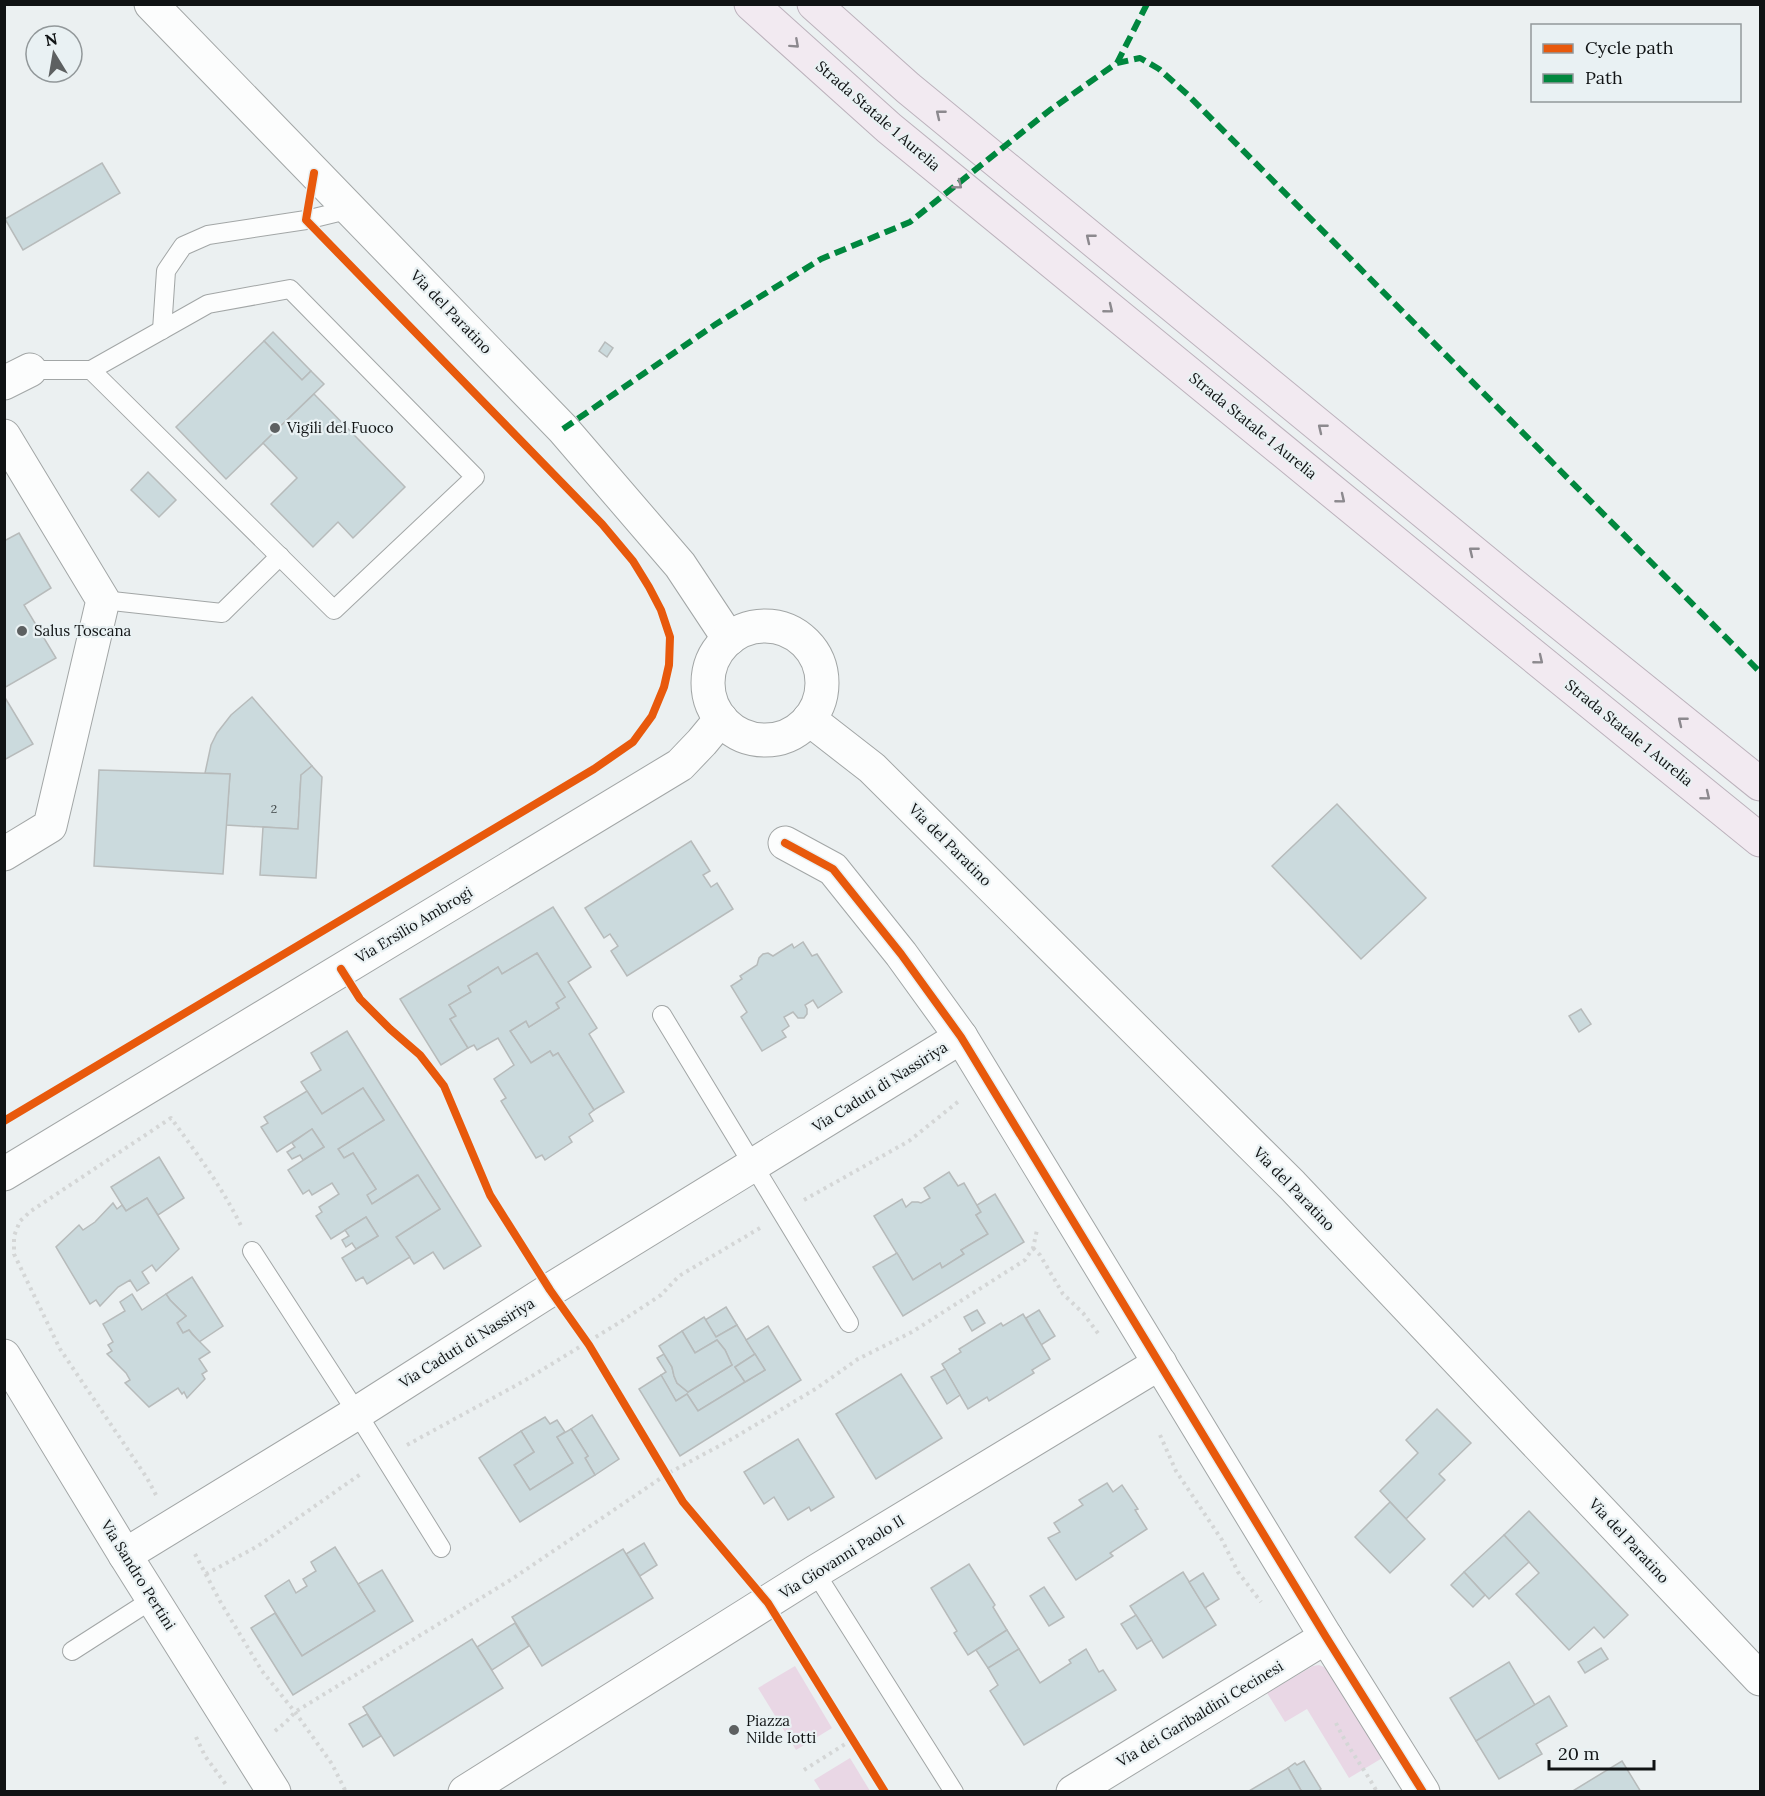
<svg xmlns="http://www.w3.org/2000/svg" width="1765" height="1796" font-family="Lora,serif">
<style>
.green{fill:#e9d7e5}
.building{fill:#cbdadd;stroke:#b7bbbb;stroke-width:1.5}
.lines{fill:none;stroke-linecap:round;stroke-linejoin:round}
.service-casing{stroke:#a2a6a6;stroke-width:20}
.minor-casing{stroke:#a2a6a6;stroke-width:35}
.secondary-casing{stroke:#a2a6a6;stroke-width:35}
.trunk-casing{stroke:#bcb2bc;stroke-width:35}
.path{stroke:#d4d6d6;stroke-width:4;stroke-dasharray:3 4.5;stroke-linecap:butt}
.service{stroke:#fcfdfd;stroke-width:18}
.minor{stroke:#fcfdfd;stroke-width:33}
.secondary{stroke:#fcfdfd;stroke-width:33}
.trunk{stroke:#f2eaf1;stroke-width:33}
.quiet{stroke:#00873e;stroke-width:6;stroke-dasharray:12 6;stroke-linecap:butt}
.cycleway-casing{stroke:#e9f1f3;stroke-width:11}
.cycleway{stroke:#e8590c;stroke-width:8}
.oneway{stroke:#8c898e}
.poi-dot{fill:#5d6061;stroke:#e9f1f3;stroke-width:2}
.labels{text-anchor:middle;stroke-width:4.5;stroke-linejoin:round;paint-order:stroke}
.number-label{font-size:12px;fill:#414748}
.street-label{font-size:15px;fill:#101314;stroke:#e9f1f3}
.poi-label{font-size:15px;fill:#101314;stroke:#e9f1f3;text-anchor:start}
</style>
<rect width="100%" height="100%" fill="#ebf0f1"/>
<g class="green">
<path d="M1319,1665L1331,1670L1384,1757L1349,1778L1307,1709L1285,1722L1267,1693L1313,1666Z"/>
<path d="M795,1666L832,1728L796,1750L758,1688Z"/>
<path d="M850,1758L870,1791H821L814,1780Z"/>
</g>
<g class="building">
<path d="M102,163L120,193L23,250L5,219Z"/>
<path d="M273,332L311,371L302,380L264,341Z"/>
<path d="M264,341L302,380L311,371L324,384L226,479L176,427Z"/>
<path d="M605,342L613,348L607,357L599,351Z"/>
<path d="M314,394L405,487L353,538L338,522L313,547L271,504L297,478L263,443Z"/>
<path d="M148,472L176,500L159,517L131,490Z"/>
<path d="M19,533L51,588L24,605L56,658L4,688V541Z"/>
<path d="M4,696L33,744L4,760Z"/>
<path d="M252,697L312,766L301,775L298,829L226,825L230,774L205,773L211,745L217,733L231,715Z"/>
<path d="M312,766L322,777L316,878L260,875L263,827L298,829L301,775Z"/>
<path d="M99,770L230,774L223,874L94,866Z"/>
<path d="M1337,804L1426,898L1361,959L1272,866Z"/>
<path d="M691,841L710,871L703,875L711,887L717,883L733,909L627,976L611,951L618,946L610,934L604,938L585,908Z"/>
<path d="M553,907L591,967L568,982L597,1028L589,1034L624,1092L594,1110L558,1053L553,1056L550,1051L531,1063L510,1031L526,1021L529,1027L559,1008L556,1003L565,997L537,953L502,974L498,967L468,986L471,992L449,1005L456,1016L450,1019L468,1048L441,1065L400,999Z"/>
<path d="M803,942L812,956L817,954L842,992L818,1008L813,1000L805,1005L807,1009V1014L804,1018H798L793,1012L784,1017L789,1026L782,1031L786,1037L762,1051L741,1017L747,1012L731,986L742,979L740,976L757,965L759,958L763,954L768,953L773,956L792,944L794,948Z"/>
<path d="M537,953L565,997L556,1003L559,1008L529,1027L526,1021L510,1031L531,1063L550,1051L553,1056L558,1053L594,1110L589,1114L593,1121L569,1137L572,1142L545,1160L542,1155L536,1158L501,1101L506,1098L494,1079L514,1065L498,1038L477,1050L474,1045L468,1048L450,1019L456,1016L449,1005L471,992L468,986L498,967L502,974Z"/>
<path d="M1581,1009L1591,1024L1579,1032L1569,1016Z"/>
<path d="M347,1031L481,1246L444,1269L433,1252L414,1264L396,1237L440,1209L417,1175L372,1204L367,1195L376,1189L353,1153L344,1158L338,1149L384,1120L363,1088L322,1114L301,1082L321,1070L311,1053Z"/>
<path d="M363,1088L384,1120L338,1149L344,1158L353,1153L376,1189L367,1195L372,1204L418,1175L440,1209L396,1237L410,1257L367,1284L363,1277L356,1281L342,1258L378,1236L366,1217L331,1239L316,1216L322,1212L319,1207L339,1194L332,1183L312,1195L309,1190L303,1194L288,1170L324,1147L312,1129L277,1152L261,1127L268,1123L264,1117L307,1091L322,1114Z"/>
<path d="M312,1129L324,1147L303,1160L300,1155L292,1159L287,1152L295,1147L292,1143Z"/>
<path d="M159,1157L184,1198L158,1215L147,1198L126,1211L111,1187Z"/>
<path d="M949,1172L958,1186L964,1183L981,1212L976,1215L988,1234L961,1250L964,1254L942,1268L940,1263L913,1280L874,1216L902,1199L906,1207L912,1202H918L921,1203L930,1198L924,1188Z"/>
<path d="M995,1194L1024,1242L903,1316L873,1267L897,1253L913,1280L940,1263L942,1268L964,1254L961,1250L988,1234L976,1215L981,1212L977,1205Z"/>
<path d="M147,1198L179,1249L156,1271L152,1265L142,1272L149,1283L137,1291L130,1280L118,1287L100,1306L96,1300L90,1304L56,1247L79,1225L83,1230L95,1222L113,1203L117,1209L122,1205L126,1211Z"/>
<path d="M366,1217L378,1236L356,1249L352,1243L346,1247L342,1240L349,1236L345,1230Z"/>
<path d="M192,1277L223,1326L199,1342L189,1330L183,1333L177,1323L186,1316L170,1300L166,1294Z"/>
<path d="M132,1294L142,1310L166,1294L170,1300L186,1316L177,1323L183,1333L189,1330L192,1334L210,1352L199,1359L207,1371L202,1374L205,1379L187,1398L184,1392L182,1394L178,1388L149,1407L125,1383L130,1380L126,1373L107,1354L112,1351L108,1345L113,1342L103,1324L125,1311L120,1302Z"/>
<path d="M726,1307L737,1325L716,1337L705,1320Z"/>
<path d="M977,1310L985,1323L972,1331L964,1317Z"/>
<path d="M1039,1310L1055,1336L1041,1345L1026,1318Z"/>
<path d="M1023,1314L1050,1359L1032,1370L1034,1373L989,1401L987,1397L968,1409L942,1364L961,1352L959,1349L1001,1323L1003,1326Z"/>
<path d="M704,1317L716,1337L737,1325L755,1354L735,1367L745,1382L698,1411L687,1394L676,1401L661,1375L666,1372L657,1358L664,1354L672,1367L674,1376L677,1383L688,1392L732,1365L725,1350L717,1340L695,1353L682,1331Z"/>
<path d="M768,1326L801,1380L680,1456L639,1389L661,1375L676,1401L687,1394L698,1411L765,1370L746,1340Z"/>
<path d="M682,1331L695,1353L717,1340L725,1350L732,1365L688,1392L677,1383L674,1376L672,1367L659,1346Z"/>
<path d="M755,1354L765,1370L745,1382L735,1367Z"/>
<path d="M945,1369L960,1395L947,1404L931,1377Z"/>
<path d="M901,1374L942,1438L876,1479L836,1414Z"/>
<path d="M1437,1409L1471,1443L1439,1474L1445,1480L1406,1519L1380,1491L1418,1453L1406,1440Z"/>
<path d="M592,1415L619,1459L595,1475L585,1458L588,1456L571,1429Z"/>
<path d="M545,1417L550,1424L557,1420L565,1432L557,1437L573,1463L530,1490L514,1465L534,1452L521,1431Z"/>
<path d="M571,1429L588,1456L585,1458L595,1475L520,1522L479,1458L521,1431L534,1452L514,1465L530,1490L573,1463L557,1437Z"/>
<path d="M798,1439L834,1497L811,1511L809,1507L788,1520L774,1497L764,1504L744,1472Z"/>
<path d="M1107,1483L1113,1492L1122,1485L1138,1509L1135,1510L1147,1529L1110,1553L1113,1556L1076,1580L1048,1538L1060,1532L1054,1523L1083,1505L1079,1500Z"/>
<path d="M1390,1502L1425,1539L1390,1573L1355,1537Z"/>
<path d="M1529,1511L1628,1615L1604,1638L1594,1627L1569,1650L1516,1594L1539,1573L1504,1535Z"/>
<path d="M1504,1535L1529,1562L1489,1599L1464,1572Z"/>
<path d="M644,1543L657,1565L640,1576L626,1554Z"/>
<path d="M335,1547L375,1611L302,1656L265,1596L289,1580L296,1593L307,1586L303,1579L316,1571L311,1562Z"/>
<path d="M623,1549L653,1598L542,1666L512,1617Z"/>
<path d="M969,1564L995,1605L993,1607L1007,1630L968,1655L954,1633L957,1631L931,1588Z"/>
<path d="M382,1570L413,1621L293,1695L251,1628L275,1613L302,1656L375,1611L358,1584Z"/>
<path d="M1183,1572L1216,1625L1163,1658L1130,1606Z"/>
<path d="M1464,1572L1485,1595L1473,1607L1451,1585Z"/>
<path d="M1203,1573L1219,1599L1205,1608L1189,1582Z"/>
<path d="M1044,1587L1064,1617L1049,1626L1030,1596Z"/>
<path d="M1136,1615L1152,1640L1137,1649L1121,1624Z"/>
<path d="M515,1623L529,1646L492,1670L477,1647Z"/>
<path d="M1007,1630L1019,1649L988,1668L976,1650Z"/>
<path d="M472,1639L503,1688L394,1756L363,1707Z"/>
<path d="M1601,1648L1608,1659L1585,1673L1578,1662Z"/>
<path d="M1019,1649L1040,1683L1071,1663L1069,1660L1086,1649L1099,1672L1103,1670L1116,1690L1024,1745L990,1691L998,1685L988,1668Z"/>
<path d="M1509,1662L1535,1705L1476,1741L1450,1698Z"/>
<path d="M1549,1696L1567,1726L1536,1744L1542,1754L1499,1779L1476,1741Z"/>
<path d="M367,1714L381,1736L363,1747L349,1724Z"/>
<path d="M1304,1761L1321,1789L1318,1792H1302L1288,1768L1295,1763L1297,1765Z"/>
<path d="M1622,1761L1641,1792H1571Z"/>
<path d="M1288,1768L1302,1792H1249V1791Z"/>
</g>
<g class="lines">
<g class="service-casing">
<g id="service">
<path d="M162,330L166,271L183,246L208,235L306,220L351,209"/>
<path d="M30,370H91L208,304L290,289L475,477L334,610L91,370"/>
<path d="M103,600L222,613L280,556"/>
<path d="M662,1015L849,1323"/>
<path d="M252,1251L357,1413L441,1548"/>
<path d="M815,1572L954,1792"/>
<path d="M72,1651L153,1599"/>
</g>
</g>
<g class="minor-casing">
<g id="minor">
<path d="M4,383L30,370"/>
<path d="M4,436L103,600L50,826L4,854"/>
<path d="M785,843L833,869L901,954L961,1037L1326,1637L1423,1792"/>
<path d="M4,1174L680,765L702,742L721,719"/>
<path d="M4,1356L125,1555L274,1792"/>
<path d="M125,1555L357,1413L550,1290L961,1037"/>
<path d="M465,1792L815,1572L1160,1363"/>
<path d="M1073,1792L1326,1637"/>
</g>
</g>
<g class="secondary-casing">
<g id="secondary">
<path d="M151,4L563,429L680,565L729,639"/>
<circle cx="765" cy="683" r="57"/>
<path d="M809,719L872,768L1292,1185L1760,1679"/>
</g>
</g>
<g class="trunk-casing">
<g id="trunk">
<path d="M751,4L889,128L1493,623L1760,840"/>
<path d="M814,4L908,88L1518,589L1760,784"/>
</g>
</g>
<g class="path">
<path d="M359,998L390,1029L420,1055L444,1086L490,1195L532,1261"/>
<path d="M804,1200L909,1141L959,1101"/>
<path d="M1033,1248L1040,1255L1063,1294L1083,1313L1100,1336"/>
<path d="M569,1317L615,1386L683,1502L745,1576"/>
<path d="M1160,1435L1176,1471L1222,1540L1238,1572L1261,1602"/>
<path d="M407,1445L524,1381L617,1324L661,1295L679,1276L760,1228"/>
<path d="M156,1495L147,1478L60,1349L14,1254V1236L20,1221L31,1211L171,1118C197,1154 223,1188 242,1228"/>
<path d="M195,1554L221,1603L262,1671L295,1712L332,1764L346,1792"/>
<path d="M206,1574L258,1546L362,1473"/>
<path d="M785,1630L885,1792"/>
<path d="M1336,1723C1347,1747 1364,1768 1377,1792"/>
<path d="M275,1731L286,1722L295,1712L512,1579L667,1474L732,1439L817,1388L858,1359L912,1332L1025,1260L1033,1248L1037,1230"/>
<path d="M196,1737L205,1756L227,1786"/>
<path d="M804,1770L853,1739"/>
</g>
<use href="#service" class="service"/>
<use href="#minor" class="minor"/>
<use href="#secondary" class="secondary"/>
<use href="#trunk" class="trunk"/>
<g class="quiet">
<path d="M1117,63L1147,4"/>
<path d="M563,429L716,324L821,259L910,222L1050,110L1117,63L1140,58L1159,69L1188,95L1760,672"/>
</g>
<g class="cycleway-casing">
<g id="cycleway">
<path d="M785,843L833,869L901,954L961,1037L1326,1637L1423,1792"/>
<path d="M341,969L360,999L390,1029L420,1055L444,1086L490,1195L550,1290L589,1345L683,1502L768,1603L885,1792"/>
<path d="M4,1121L594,769L633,742L652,716L664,687L669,665L670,637L661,610L649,587L633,561L602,524L306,220L314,173"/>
</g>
</g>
<use href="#cycleway" class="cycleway"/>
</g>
<defs><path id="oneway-chevron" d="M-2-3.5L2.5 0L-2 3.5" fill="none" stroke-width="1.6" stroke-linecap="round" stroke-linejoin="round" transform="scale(1.5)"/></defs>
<g class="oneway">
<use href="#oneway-chevron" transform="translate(795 44) rotate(42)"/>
<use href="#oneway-chevron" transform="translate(940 114) rotate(-141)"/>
<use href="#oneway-chevron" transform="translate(958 185) rotate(39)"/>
<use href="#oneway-chevron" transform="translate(1090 238) rotate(-141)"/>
<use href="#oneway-chevron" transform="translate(1109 309) rotate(39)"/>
<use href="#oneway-chevron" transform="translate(1322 428) rotate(-141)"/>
<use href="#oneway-chevron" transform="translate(1341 499) rotate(39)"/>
<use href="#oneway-chevron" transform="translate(1473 551) rotate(-141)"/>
<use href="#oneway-chevron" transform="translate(1539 660) rotate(39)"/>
<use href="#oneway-chevron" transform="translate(1682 721) rotate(-141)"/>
<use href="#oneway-chevron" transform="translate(1706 796) rotate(39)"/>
</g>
<g class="poi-dot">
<circle cx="275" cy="428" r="6"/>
<circle cx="22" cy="631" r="6"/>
<circle cx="734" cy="1730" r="6"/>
</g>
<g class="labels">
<g class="number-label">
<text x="274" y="813">2</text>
</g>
<g class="street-label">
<text transform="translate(878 116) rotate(41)" y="5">Strada Statale 1 Aurelia</text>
<text transform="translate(451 312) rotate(46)" y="5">Via del Paratino</text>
<text transform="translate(1253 426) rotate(39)" y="5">Strada Statale 1 Aurelia</text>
<text transform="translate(1629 733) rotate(39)" y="5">Strada Statale 1 Aurelia</text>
<text transform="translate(950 845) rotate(45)" y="5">Via del Paratino</text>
<text transform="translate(414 925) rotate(-31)" y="5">Via Ersilio Ambrogi</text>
<text transform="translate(880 1087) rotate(-32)" y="5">Via Caduti di Nassiriya</text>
<text transform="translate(1294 1189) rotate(46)" y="5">Via del Paratino</text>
<text transform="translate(467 1343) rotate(-32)" y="5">Via Caduti di Nassiriya</text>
<text transform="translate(1629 1541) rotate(47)" y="5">Via del Paratino</text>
<text transform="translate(842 1557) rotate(-32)" y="5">Via Giovanni Paolo II</text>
<text transform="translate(138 1575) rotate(58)" y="5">Via Sandro Pertini</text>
<text transform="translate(1200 1714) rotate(-31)" y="5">Via dei Garibaldini Cecinesi</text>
</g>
<g class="poi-label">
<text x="287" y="433">Vigili del Fuoco</text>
<text x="34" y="636">Salus Toscana</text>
<text x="746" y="1726">Piazza<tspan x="746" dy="17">Nilde Iotti</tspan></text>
</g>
</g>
<rect width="1765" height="1796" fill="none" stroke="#101314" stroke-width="12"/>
<rect x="1531" y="24" width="210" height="78" fill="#e9f1f3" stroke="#92989a" stroke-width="1.5"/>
<rect x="1543" y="44" width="30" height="9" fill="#e8590c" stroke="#92989a" stroke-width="1.5"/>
<text x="1585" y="54" font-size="18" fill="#101314">Cycle path</text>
<rect x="1543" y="74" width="30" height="9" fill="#00873e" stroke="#92989a" stroke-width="1.5"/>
<text x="1585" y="84" font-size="18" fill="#101314">Path</text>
<g transform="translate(54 54) rotate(349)"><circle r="28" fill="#e9f1f3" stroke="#92989a" stroke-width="1.5"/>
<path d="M0-4.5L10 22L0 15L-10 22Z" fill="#5d6061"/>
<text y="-9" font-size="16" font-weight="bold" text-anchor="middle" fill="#101314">N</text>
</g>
<path d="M1549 1760v9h105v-9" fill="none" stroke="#101314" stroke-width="3"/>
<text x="1558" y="1760" font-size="18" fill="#101314" stroke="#e9f1f3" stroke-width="4.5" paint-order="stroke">20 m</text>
</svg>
